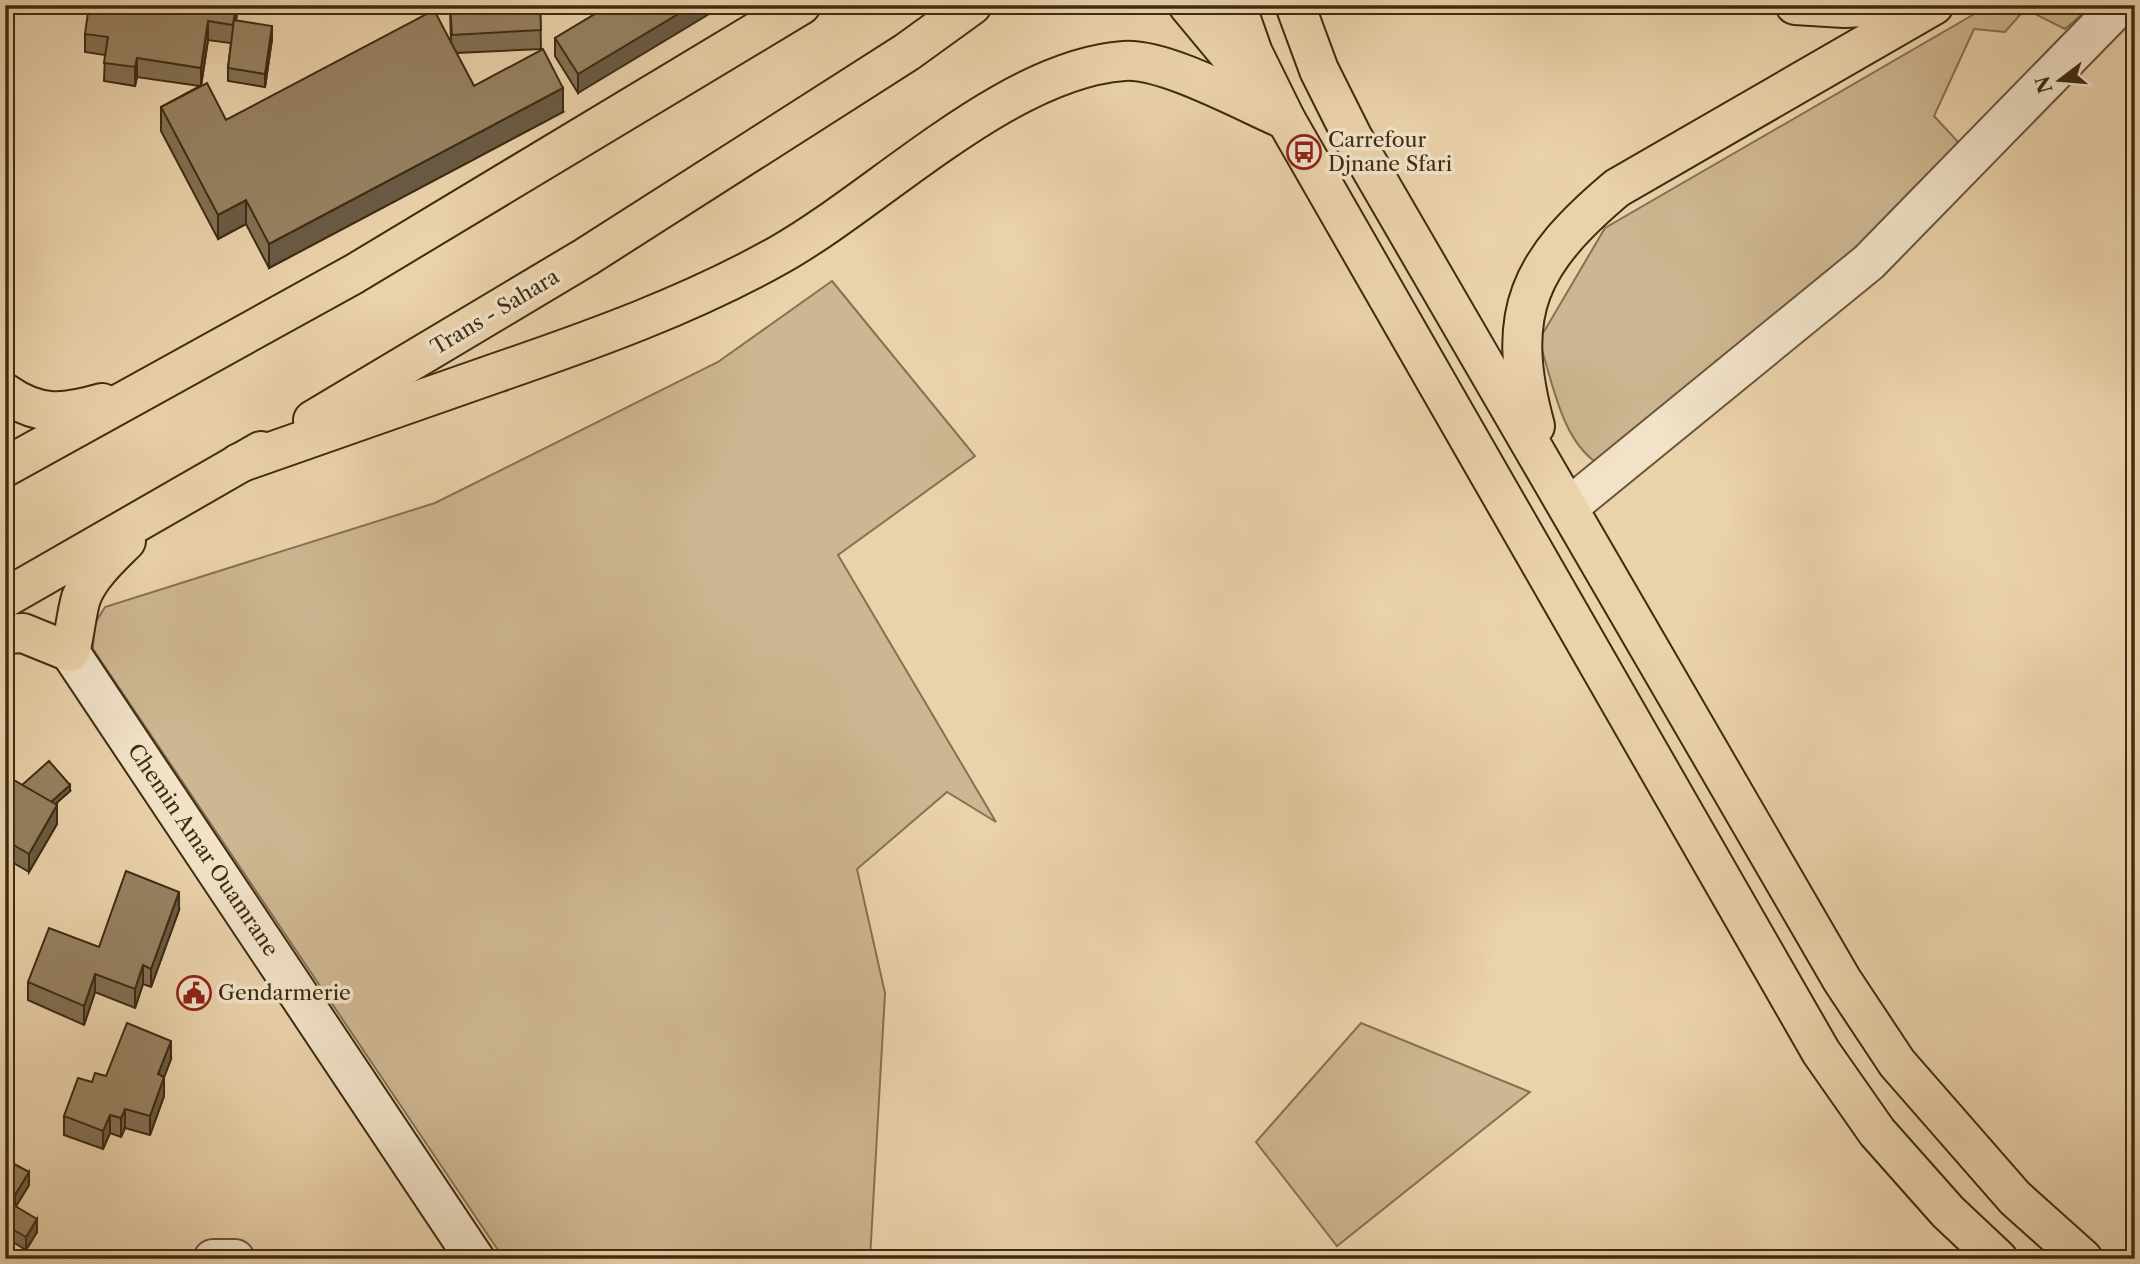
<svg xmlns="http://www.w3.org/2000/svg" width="2140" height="1264" font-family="'Libre Caslon Text',serif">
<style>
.green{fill:#cdb691;stroke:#867152;stroke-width:2}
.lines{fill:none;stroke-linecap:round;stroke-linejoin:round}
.minor-casing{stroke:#695638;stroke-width:42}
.secondary-casing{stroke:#3e2c12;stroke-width:42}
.trunk-casing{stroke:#3e2c12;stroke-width:42}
.minor{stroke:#f1e2c8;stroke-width:38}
.secondary{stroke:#f1e2c8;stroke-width:38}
.trunk{stroke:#ead2ab;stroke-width:38}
.wall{fill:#827054;stroke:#3e2c12;stroke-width:2}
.shaded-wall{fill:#6a5b45;stroke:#3e2c12;stroke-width:2}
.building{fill:#978262;stroke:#3e2c12;stroke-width:2}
.labels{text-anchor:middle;stroke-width:7;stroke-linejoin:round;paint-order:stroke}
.poi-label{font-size:21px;fill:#3e2c12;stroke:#f1e2c8;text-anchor:start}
.street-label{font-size:21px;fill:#3e2c12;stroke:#f1e2c8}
</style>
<rect width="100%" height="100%" fill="#ead2ab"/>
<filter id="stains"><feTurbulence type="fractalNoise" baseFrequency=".00286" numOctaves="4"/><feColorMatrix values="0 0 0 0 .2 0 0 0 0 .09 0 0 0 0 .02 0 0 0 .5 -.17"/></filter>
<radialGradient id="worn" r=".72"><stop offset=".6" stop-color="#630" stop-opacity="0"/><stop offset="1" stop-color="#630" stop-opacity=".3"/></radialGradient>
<g class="green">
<path d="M1990,5H2093L2065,29L2025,9L2005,32L1974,29L1934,116L1959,143L1861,253L1597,463C1561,439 1552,380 1539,340L1605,228Z"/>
<path d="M832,281L975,456L838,555L996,822L947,792L857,869L885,993L870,1259H504L93,649L94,625L105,607L435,503L718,362Z"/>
<path d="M1361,1023L1530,1092L1337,1246L1256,1142Z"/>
</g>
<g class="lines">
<g class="minor-casing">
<g id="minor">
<path d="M1570,506L1869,262L2120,5"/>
<path d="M5,1257L8,1259"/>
<path d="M213,1259H235"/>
</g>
</g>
<g class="secondary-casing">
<path id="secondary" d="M70,652L475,1259"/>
</g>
<g class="trunk-casing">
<g id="trunk">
<path d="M1188,5L1252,82"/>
<path d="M1236,5L1253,53L1286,120L1821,1052L1877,1132L1948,1212L1998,1259"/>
<path d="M1295,5L1319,70L1352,136L1842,980L1897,1063L2015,1198L2083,1259"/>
<path d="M1795,5L1844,8L1913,5"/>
<path d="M5,393C39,417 64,414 102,403"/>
<path d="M313,420L586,257L907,52L972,5"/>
<path d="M1535,426C1504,312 1529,262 1617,188L1934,5"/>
<path d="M239,463C325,433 410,403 496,373C592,340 690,305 779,255C880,198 1007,69 1124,61C1165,58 1246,103 1286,120"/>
<path d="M5,467L354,274L801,5"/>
<path d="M5,598L261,451"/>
<path d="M5,634L23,633L70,652C75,634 76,615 81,598C89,576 110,557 126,541"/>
</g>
</g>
<use href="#minor" class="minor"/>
<use href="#secondary" class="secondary"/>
<use href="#trunk" class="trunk"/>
</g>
<g class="wall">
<path d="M238,5L236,21L272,39L265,87L228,81V68L231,43L208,40L201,86L226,120L451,44L450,5H540L541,49L456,53L474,86L563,112L269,268L246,224L218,239L161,131V107L200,86L137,77L135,86L104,81L105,55L85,52V34L183,7Z"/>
<path d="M610,5L578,93L555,56V38Z"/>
<path d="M5,775L22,785L70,791L55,804L57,824L29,872L5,858Z"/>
<path d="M179,910L151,987L143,984L135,1008L95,992L84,1025L28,1000V982L99,947Z"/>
<path d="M171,1059L164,1077V1096L150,1135L125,1128L121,1137L110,1133L103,1149L64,1135V1116L92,1082Z"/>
<path d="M5,1159L29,1185L16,1206L37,1232L26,1250L5,1237Z"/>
</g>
<g class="shaded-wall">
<path d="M236,5H238L233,43V25Z"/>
<path d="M693,5H724L578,93V74Z"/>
<path d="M208,21V40L201,86V68Z"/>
<path d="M272,26V39L265,87V74Z"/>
<path d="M137,58V77L135,86V67Z"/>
<path d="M563,88V112L269,268V244Z"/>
<path d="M246,200V224L218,239V215Z"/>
<path d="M70,785V791L43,815V809Z"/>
<path d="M57,805V824L29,872V854Z"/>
<path d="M179,892V910L151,987V969Z"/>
<path d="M143,965V984L135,1008V989Z"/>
<path d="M95,974V992L84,1025V1006Z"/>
<path d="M171,1041V1059L158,1093V1074Z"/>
<path d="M164,1077V1096L150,1135V1116Z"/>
<path d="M125,1109V1128L121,1137V1118Z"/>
<path d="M110,1115V1133L103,1149V1131Z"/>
<path d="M29,1172V1185L15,1208V1195Z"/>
<path d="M37,1219V1232L26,1250V1237Z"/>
</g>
<g class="building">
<path d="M89,5H174L183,7V5H236L233,25L208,21L201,68L137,58L135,67L104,63L108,37L85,34Z"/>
<path d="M450,5H540L541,30L452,35Z"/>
<path d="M610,5H693L578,74L555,38Z"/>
<path d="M434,10L474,86L543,49L563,88L269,244L246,200L218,215L161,107L207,83L226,120Z"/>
<path d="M234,20L272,26L265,74L228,68Z"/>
<path d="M49,761L70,785L51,802L22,785Z"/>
<path d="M5,775L57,805L29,854L5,840Z"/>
<path d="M126,871L179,892L151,969L143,965L135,989L95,974L84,1006L28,982L49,928L99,947Z"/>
<path d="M127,1023L171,1041L158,1074L164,1077L150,1116L125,1109L121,1118L110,1115L103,1131L64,1116L78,1078L92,1082L95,1073L106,1076Z"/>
<path d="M5,1159L29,1172L15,1195L5,1189Z"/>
<path d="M5,1200L37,1219L26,1237L5,1225Z"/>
</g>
<defs>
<g id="bus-ring" transform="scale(1.75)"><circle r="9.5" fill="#f1e2c8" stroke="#8f2418" stroke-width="1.5"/><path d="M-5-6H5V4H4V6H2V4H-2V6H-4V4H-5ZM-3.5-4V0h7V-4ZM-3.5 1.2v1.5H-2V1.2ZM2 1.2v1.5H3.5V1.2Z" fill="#8f2418"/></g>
<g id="civic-ring" transform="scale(1.75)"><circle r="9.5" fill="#f1e2c8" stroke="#8f2418" stroke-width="1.5"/><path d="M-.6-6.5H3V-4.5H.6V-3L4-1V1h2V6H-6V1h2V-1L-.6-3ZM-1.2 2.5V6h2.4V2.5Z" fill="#8f2418"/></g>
</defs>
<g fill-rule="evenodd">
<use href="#bus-ring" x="1304" y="152"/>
<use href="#civic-ring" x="194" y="993"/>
</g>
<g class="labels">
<g class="poi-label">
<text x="1328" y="147">Carrefour<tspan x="1328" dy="24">Djnane Sfari</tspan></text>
<text x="218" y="1000">Gendarmerie</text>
</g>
<g class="street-label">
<text transform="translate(495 312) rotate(-31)" y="7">Trans - Sahara</text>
<text transform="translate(203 850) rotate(56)" y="7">Chemin Amar Ouamrane</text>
</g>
</g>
<rect width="2140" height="1264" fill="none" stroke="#ead2ab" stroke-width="28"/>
<rect x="7" y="7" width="2126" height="1250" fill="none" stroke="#3e2c12" stroke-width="3.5"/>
<rect x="14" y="14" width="2112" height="1236" fill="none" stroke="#3e2c12" stroke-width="2"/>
<g transform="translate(2060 80) rotate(254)" stroke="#f1e2c8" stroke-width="5" paint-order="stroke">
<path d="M0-5L12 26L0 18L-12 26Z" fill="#3e2c12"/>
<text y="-10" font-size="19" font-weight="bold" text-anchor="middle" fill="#3e2c12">N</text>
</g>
<rect width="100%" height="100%" filter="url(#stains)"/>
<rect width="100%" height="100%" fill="url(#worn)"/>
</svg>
